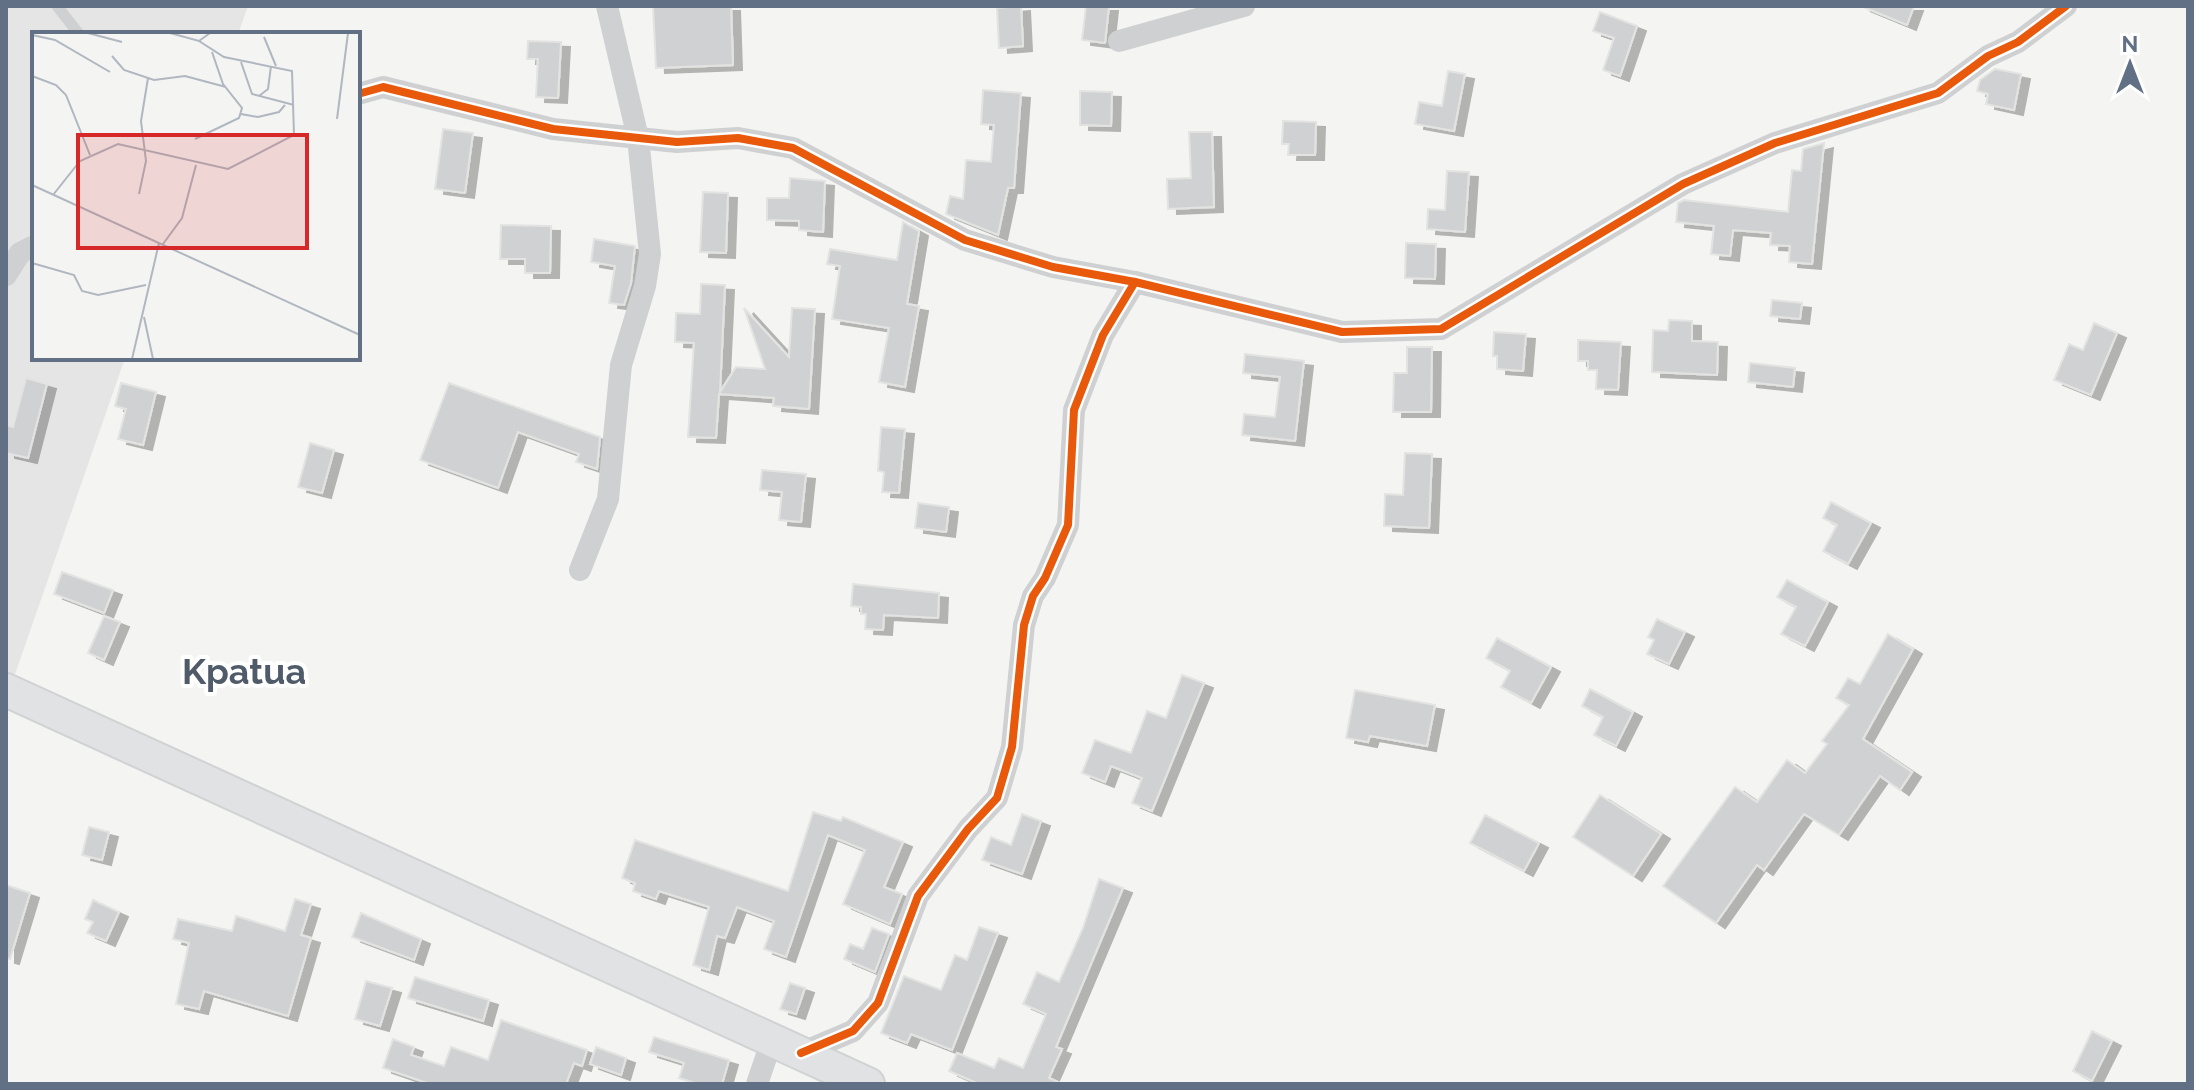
<svg xmlns="http://www.w3.org/2000/svg" width="2194" height="1090" font-family="Raleway,sans-serif">
<style>
.built{fill:#e4e5e4}
.building{fill:#d0d1d2;stroke:#e3e3e2;stroke-width:2;filter:url(#shadow)}
.lines{fill:none;stroke-linecap:round;stroke-linejoin:round}
.secondary-casing{stroke:#d0d2d3;stroke-width:36}
.service{stroke:#cfd0d1;stroke-width:11}
.minor{stroke:#cfd0d1;stroke-width:22}
.secondary{stroke:#e1e2e3;stroke-width:32}
.cycleway-casing{stroke:#fff;stroke-width:13}
.cycleway{stroke:#e8590c;stroke-width:8}
.labels{text-anchor:middle;stroke-width:8;stroke-linejoin:round;paint-order:stroke}
.district-label{font-size:36px;font-weight:bold;fill:#505b69;stroke:#fff}
.inset-road{fill:none;stroke:#b0b7c0;stroke-width:2}
.view{fill:#d62828;fill-opacity:0.15;stroke:#d62828;stroke-width:4}
.inset-edge{fill:none;stroke:#617085;stroke-width:4}
</style>
<defs>
<filter id="shadow"><feDropShadow dx="9" dy="5" stdDeviation="0" flood-color="#0004"/></filter>
</defs>
<rect width="100%" height="100%" fill="#f4f4f2"/>
<path class="built" d="M6,6H248L238,34H34V358H125L14,677L6,673Z"/>
<g class="building">
<path d="M653,6H731L733,65L656,68Z"/>
<path d="M1021,6L1023,46L999,48L997,8Z"/>
<path d="M1086,6H1109L1105,43L1082,40Z"/>
<path d="M1861,6H1914L1907,25Z"/>
<path d="M1600,12L1637,26L1620,76L1603,70L1614,38L1593,31Z"/>
<path d="M528,41L561,42L558,98L536,97L538,59H527Z"/>
<path d="M1995,69L2021,74L2014,110L1986,104L1988,94L1977,91L1980,80Z"/>
<path d="M1448,71L1465,74L1454,131L1415,124L1419,102L1442,106Z"/>
<path d="M983,90L1021,93L1014,188H1008L998,235L946,214L950,196L963,199L966,160L991,162L994,125L981,124Z"/>
<path d="M1080,91L1112,92L1111,126L1080,125Z"/>
<path d="M1283,121L1316,122L1315,155H1288L1289,144H1282Z"/>
<path d="M443,129L473,133L465,193L435,189Z"/>
<path d="M1189,132H1212L1214,207L1168,209L1167,179L1191,178Z"/>
<path d="M1824,143L1812,264L1789,262L1790,246L1770,245L1771,233L1733,230L1730,256L1711,254L1714,226L1676,222L1678,203L1684,200L1788,212L1792,170L1801,171L1803,149Z"/>
<path d="M1447,171L1469,172L1465,232L1427,229L1428,209L1445,210Z"/>
<path d="M790,178L825,181L823,232L799,230V221L767,220V198H789Z"/>
<path d="M703,192L728,193L726,253L700,252Z"/>
<path d="M903,222L919,231L907,304L919,306L905,387L879,382L889,328L832,319L840,266L827,264L830,249L897,260Z"/>
<path d="M501,225L551,226L550,273H525V259H500Z"/>
<path d="M594,239L635,246L631,283L624,305L609,303L615,266L591,262Z"/>
<path d="M1406,243L1436,244L1435,279L1405,278Z"/>
<path d="M701,284L725,285L720,392L736,367L765,369L744,308L789,357L792,308L815,309L809,409L773,406L774,398L719,394L716,438L688,437L694,343L675,342L676,313L700,314Z"/>
<path d="M1772,300L1802,303L1800,319L1770,316Z"/>
<path d="M1669,320L1692,321V341L1718,342L1717,375L1652,372L1653,330L1668,331Z"/>
<path d="M2094,323L2117,333L2091,395L2054,380L2069,344L2083,350Z"/>
<path d="M1494,332L1526,334L1523,371L1497,369V356H1493Z"/>
<path d="M1578,340L1621,342L1618,390L1596,389L1597,370H1588V361H1578Z"/>
<path d="M1407,347H1432L1431,412H1393L1394,373H1407Z"/>
<path d="M1245,354L1304,361L1295,441L1242,435L1244,414L1275,417L1280,377L1243,373Z"/>
<path d="M1750,363L1795,368L1793,387L1748,382Z"/>
<path d="M26,378L47,384L28,458L6,453V425L13,427Z"/>
<path d="M121,383L156,392L143,445L118,439L126,409L115,406Z"/>
<path d="M449,383L600,437L597,469L576,462L579,454L518,432L498,488L420,460Z"/>
<path d="M881,427L905,429L899,493L882,492L884,472L878,471Z"/>
<path d="M310,443L334,450L322,493L298,487Z"/>
<path d="M1405,453L1432,454L1429,528L1384,526L1385,494L1403,495Z"/>
<path d="M762,470L806,474L801,522L779,520L782,492L760,490Z"/>
<path d="M1831,502L1871,523L1848,564L1823,551L1837,525L1823,518Z"/>
<path d="M918,503L949,507L946,532L915,528Z"/>
<path d="M62,572L113,590L104,613L54,594Z"/>
<path d="M1787,580L1828,602L1805,646L1781,634L1796,607L1777,597Z"/>
<path d="M853,584L939,593L938,618L884,615L883,630L865,629L866,614H861V607L851,606Z"/>
<path d="M104,616L120,622L104,660L88,653Z"/>
<path d="M1657,619L1685,632L1669,664L1647,654L1654,640L1648,637Z"/>
<path d="M1888,634L1913,649L1863,739L1912,772L1900,790L1880,776L1839,835L1804,814L1764,870L1757,865L1716,923L1663,886L1735,787L1757,802L1787,760L1805,773L1827,744L1822,741L1849,705L1836,698L1848,678L1860,684Z"/>
<path d="M1497,638L1551,667L1531,703L1501,687L1510,671L1486,658Z"/>
<path d="M1182,675L1204,683L1152,811L1132,803L1142,778L1111,766L1105,782L1082,773L1095,740L1131,753L1147,711L1166,718Z"/>
<path d="M1590,689L1633,712L1616,746L1594,735L1603,717L1582,706Z"/>
<path d="M1355,690L1435,705L1427,746L1370,736L1368,742L1346,738Z"/>
<path d="M1600,795L1661,834L1633,876L1573,837Z"/>
<path d="M813,812L841,821L843,817L903,842L884,887L902,894L890,924L843,904L865,850L828,835L786,957L764,949L774,921L737,907L725,938L717,936L709,970L693,965L709,907L659,891L656,899L633,891L635,883L622,878L635,840L788,891Z"/>
<path d="M1022,814L1041,821L1022,874L982,860L991,837L1011,845Z"/>
<path d="M1485,815L1539,843L1524,871L1470,843Z"/>
<path d="M89,827L109,832L102,860L82,855Z"/>
<path d="M1099,879L1123,888L1056,1047L1062,1049L1049,1078L1062,1084H979L949,1071L957,1053L994,1068L999,1058L1023,1068L1046,1014L1023,1004L1037,972L1059,982L1083,928Z"/>
<path d="M6,885L30,893L10,959L6,958Z"/>
<path d="M295,899L311,904L301,935L311,938L288,1016L204,991L199,1009L176,1004L189,943L173,939L178,919L232,931L236,916L285,931Z"/>
<path d="M93,900L119,912L106,941L87,933L93,922L85,919Z"/>
<path d="M361,913L421,939L414,960L352,937Z"/>
<path d="M979,927L998,933L952,1050L911,1034L907,1043L881,1033L904,976L941,990L955,955L967,960Z"/>
<path d="M872,928L889,934L875,972L844,959L850,944L863,949Z"/>
<path d="M415,977L489,1000L483,1021L408,998Z"/>
<path d="M366,981L392,988L380,1026L355,1019Z"/>
<path d="M790,983L805,988L796,1014L780,1009Z"/>
<path d="M501,1020L587,1050L582,1066L574,1063L566,1084H430L383,1068L393,1039L414,1047L411,1055L444,1066L451,1047L488,1060Z"/>
<path d="M2092,1031L2112,1041L2092,1081L2073,1071Z"/>
<path d="M654,1037L729,1060L722,1084H698L679,1078L684,1063L649,1052Z"/>
<path d="M596,1047L626,1058L621,1075L590,1064Z"/>
</g>
<g class="lines">
<g class="secondary-casing">
<path id="secondary" d="M6,690L868,1084"/>
</g>
<path class="service" d="M57,6L79,34"/>
<g class="minor">
<path d="M1119,41L1244,6"/>
<path d="M358,94L383,87L553,129L677,142L738,138L793,148L965,240L1053,267L1135,282L1342,332L1441,329L1683,184L1775,143L1938,93L1988,56L2018,42L2066,6"/>
<path d="M6,275L20,253L34,246"/>
<path d="M580,570L608,499L621,365L645,286L650,254L638,138L607,6"/>
<path d="M801,1053L853,1031L878,1003L918,896L968,829L997,798L1012,747L1024,625L1033,596L1045,578L1068,525L1074,410L1103,335L1135,282"/>
<path d="M757,1084L772,1040"/>
</g>
<use href="#secondary" class="secondary"/>
<g class="cycleway-casing">
<g id="cycleway">
<path d="M358,94L383,87L553,129L677,142L738,138L793,148L965,240L1053,267L1135,282L1342,332L1441,329L1683,184L1775,143L1938,93L1988,56L2018,42L2066,6"/>
<path d="M801,1053L853,1031L878,1003L918,896L968,829L997,798L1012,747L1024,625L1033,596L1045,578L1068,525L1074,410L1103,335L1135,282"/>
</g>
</g>
<use href="#cycleway" class="cycleway"/>
</g>
<g class="labels">
<g class="district-label">
<text x="244" y="684">Kpatua</text>
</g>
</g>
<g transform="translate(32 32)">
<rect width="328" height="328" fill="#f4f4f2"/>
<path class="inset-road" d="M56,1L90,10M138,1L167,9L178,1M0,3L23,8L78,40M232,5L244,34M80,24L92,38L122,48L153,44L194,55M209,30L220,62L262,73M0,44L24,53L34,63L58,123M227,64L236,57L239,34M209,82L226,85L247,80L253,73M305,87L316,1M163,107L207,86L210,76L191,52L180,20M0,153L328,303M107,162L114,129L109,89L116,46M21,163L48,129L86,112L196,137L262,103L260,39L192,25L167,9M131,212L150,186L164,133M0,231L42,243L50,259L66,263L114,253M112,285L121,327M100,327L127,211"/>
<path class="view" d="M46,103H275V216H46Z"/>
<rect width="328" height="328" class="inset-edge"/>
</g>
<rect width="2194" height="1090" fill="none" stroke="#617085" stroke-width="16"/>
<g transform="translate(2130 64)" stroke="#ffffff" stroke-width="6" paint-order="stroke">
<path d="M0-6L14 30L0 20L-14 30Z" fill="#617085"/>
<text y="-12" font-size="22" font-weight="bold" text-anchor="middle" fill="#617085">N</text>
</g>
</svg>
